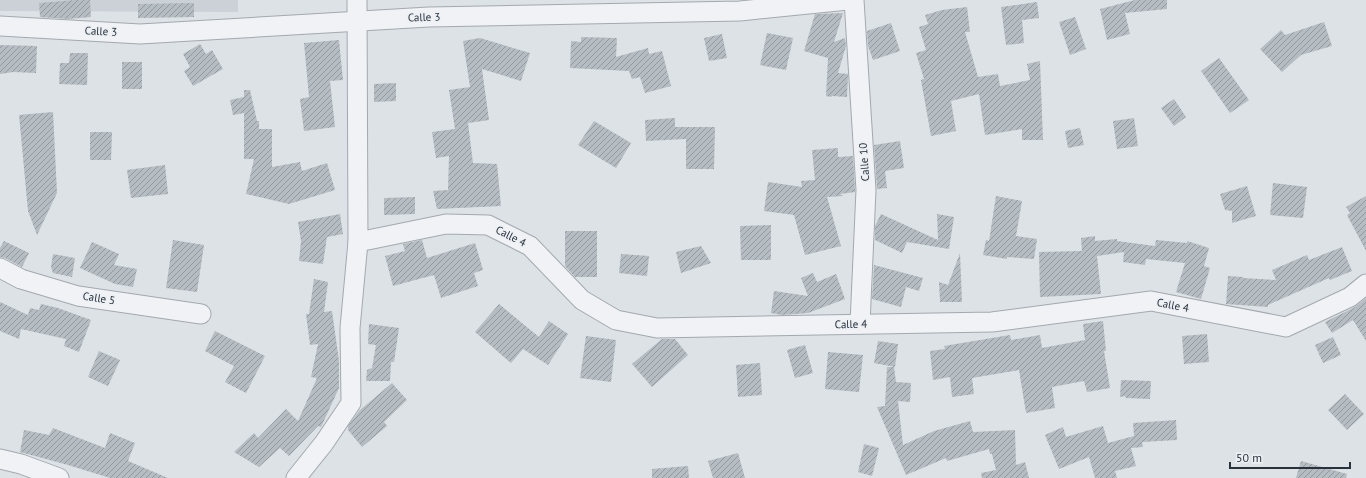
<svg xmlns="http://www.w3.org/2000/svg" width="1366" height="478" font-family="'PT Sans',sans-serif">
<style>
.built{fill:#ccd1d8}
.building{fill:url(#building-hatch)}
.lines{fill:none;stroke-linecap:round;stroke-linejoin:round}
.street-casing{stroke:#a3a9b0;stroke-width:21}
.street{stroke:#f0f2f5;stroke-width:19}
.labels{text-anchor:middle;stroke-width:3;stroke-linejoin:round;paint-order:stroke}
.street-label{font-size:11px;fill:#28313c;stroke:#ecf0f4}
</style>
<defs>
<pattern id="building-hatch" width="6" height="6" patternUnits="userSpaceOnUse"><rect width="6" height="6" fill="#b5bcc2"/><path d="M-1 1l2-2M0 6l6-6M5 7l2-2" fill="none" stroke="#93999f"/></pattern>
</defs>
<rect width="100%" height="100%" fill="#dde2e6"/>
<path class="built" d="M0,0H238V12L0,11Z"/>
<g class="building">
<path d="M75,0H90L91,17L68,19L40,17L39,3Z"/>
<path d="M1135,0H1167V9L1125,13L1130,34L1107,40L1100,9Z"/>
<path d="M1037,2L1039,18L1022,20L1024,43L1006,45L1001,7Z"/>
<path d="M194,3V17L138,18V4Z"/>
<path d="M967,7L970,32H965L978,77L998,74L1000,86L1030,80L1027,64L1040,61L1043,140H1022V129L985,135L979,94L951,101L956,131L931,136L921,80L924,79L916,53L926,50L919,27L928,24L925,15L942,10Z"/>
<path d="M843,13L834,42L845,38L846,46L838,73L848,74L847,97L832,96L831,97L826,96L828,58L804,51L815,14Z"/>
<path d="M1075,17L1086,49L1070,55L1059,22Z"/>
<path d="M1324,22L1332,46L1301,55L1282,72L1260,49L1281,30L1285,35Z"/>
<path d="M891,23L900,51L873,60L868,46L867,31Z"/>
<path d="M767,33L793,38L786,70L760,65Z"/>
<path d="M722,34L727,58L709,61L704,38Z"/>
<path d="M581,37L617,38L616,57L648,48L649,54L662,51L671,86L645,93L640,77L632,79L629,71L570,68L571,41L581,42Z"/>
<path d="M480,38L530,53L521,81L482,69L489,120L468,123L473,163L497,164L501,206L437,209L433,191L448,190L449,156L436,158L432,132L455,129L449,90L470,87L463,41Z"/>
<path d="M339,40L343,80L330,81L335,127L304,131L300,99L309,97L304,43Z"/>
<path d="M200,44L206,54L212,50L223,69L193,86L184,71L190,67L183,54Z"/>
<path d="M0,45L37,46L36,73L13,72L0,74Z"/>
<path d="M70,53H88L87,85L59,84L60,63H69Z"/>
<path d="M1219,58L1249,100L1230,113L1201,71Z"/>
<rect x="122" y="62" width="20" height="27"/>
<path d="M396,83V101L374,102V84Z"/>
<path d="M244,90H250L257,121H259V129H272V167L300,162L302,171L327,163L335,190L289,204L246,194L254,159H244V113L233,115L230,100L244,97Z"/>
<path d="M1174,99L1186,117L1174,126L1161,108Z"/>
<path d="M53,112L57,193L37,235L28,211L19,115Z"/>
<path d="M675,118V127H715L714,169H686V139L646,141L645,120Z"/>
<path d="M1134,118L1138,146L1117,149L1113,121Z"/>
<path d="M594,121L631,143L616,168L578,145Z"/>
<path d="M1080,128L1084,145L1068,148L1065,131Z"/>
<path d="M90,132H112L111,160H90Z"/>
<path d="M900,141L904,168L885,171L887,188L877,189L874,145Z"/>
<path d="M838,148V157L853,156L855,190V192L840,194L843,196L827,197L841,246L805,255L794,215L764,211L768,182L802,187L801,181L815,180L812,150Z"/>
<path d="M165,165L168,194L131,198L127,170Z"/>
<path d="M1273,183L1307,187L1303,218L1270,215Z"/>
<path d="M1247,186L1256,216L1232,223V211L1225,210L1220,194Z"/>
<path d="M996,196L1022,201L1016,236L1037,239L1034,259L1007,257V259L983,255L986,240L989,241Z"/>
<path d="M1366,196V251L1347,215L1350,213L1346,207Z"/>
<path d="M415,197V214L384,215V198Z"/>
<path d="M340,214L343,234L327,237L323,264L299,261L301,241L298,222Z"/>
<path d="M881,214L938,240L937,214L954,217L949,249L907,242L902,253L875,240V226Z"/>
<path d="M771,225V260H741L740,226Z"/>
<path d="M565,231H597V277H575L565,266Z"/>
<path d="M1095,236V241L1117,239V241L1155,246L1156,240L1187,243V241L1209,248L1204,266L1210,268L1201,299L1176,292L1185,263L1146,259L1145,265L1123,262L1124,252L1097,256L1101,294L1040,297L1039,252L1082,251L1081,238Z"/>
<path d="M173,240L204,245L197,292L166,288Z"/>
<path d="M422,240L427,258L475,243L483,270L474,273L478,286L441,298L434,275L393,286L385,256L405,251L403,244Z"/>
<path d="M4,241L29,253L22,267L5,258L0,257V248Z"/>
<path d="M92,242L119,254L114,265L137,269L133,287L115,284L80,268Z"/>
<path d="M701,246L711,263L681,273L676,252Z"/>
<path d="M1342,247L1352,271L1330,280L1329,278L1268,305V307L1226,304L1228,276L1243,277V278L1276,280L1272,270L1307,255L1309,260Z"/>
<path d="M960,253L962,302H940L939,282L948,285Z"/>
<path d="M53,254L75,258L72,277L53,273L51,267Z"/>
<path d="M621,254L649,256L647,276L619,273Z"/>
<path d="M874,265L923,278L919,291L906,287L901,307L872,299Z"/>
<path d="M813,273L817,282L836,274L845,299L808,313L782,315L771,313L774,291L808,296L801,278Z"/>
<path d="M314,279L328,282L324,312L332,311L339,361V388L321,427L318,426L289,456L280,448L259,467L234,452L254,433L258,438L286,409L298,421L317,378L311,377L318,344L310,345L306,314H309Z"/>
<path d="M1366,298V341L1353,320L1332,333L1325,322L1355,307Z"/>
<path d="M0,302L28,315L30,308L39,310L41,304L58,308L91,320L79,352L64,346L66,339L21,329L19,339L0,331Z"/>
<path d="M499,304L539,337L549,321L568,334L548,365L523,349L511,363L475,332Z"/>
<path d="M1103,321L1106,351H1104L1110,388L1087,392L1084,381L1052,387L1055,408L1026,413L1019,370L972,378L974,394L952,397L950,377L933,380L930,351L945,349L944,346L1010,335L1011,340L1040,335L1042,348L1085,340L1083,324Z"/>
<path d="M369,324L399,328L394,362H391L390,381H366L367,370L372,368L376,345L368,344Z"/>
<path d="M215,331L265,356L246,393L225,382L234,366L205,351Z"/>
<path d="M1207,334L1209,362L1184,364L1182,336Z"/>
<path d="M586,336L616,340L611,382L580,378Z"/>
<path d="M1333,337L1341,355L1323,363L1315,345Z"/>
<path d="M662,339H675L688,355L652,387L632,364Z"/>
<path d="M878,341L898,344L895,367L874,363Z"/>
<path d="M805,345L813,373L795,378L787,350Z"/>
<path d="M99,351L120,360L108,386L88,377Z"/>
<path d="M828,352L863,355L859,392L825,389Z"/>
<path d="M760,363L762,395L738,397L736,365Z"/>
<path d="M887,367H894L896,382L911,383L910,402L898,401L903,445L934,431L970,421L973,432L1015,430L1016,465L1025,462L1029,478H982L981,473L996,470L992,454H990L989,449L947,461L946,458L906,475L877,407L885,406Z"/>
<path d="M1121,380L1151,381L1150,399L1126,398L1125,396L1120,397Z"/>
<path d="M392,383L407,400L384,422L387,426L362,447L348,430V426L360,410Z"/>
<path d="M1345,394L1364,414L1347,430L1328,410Z"/>
<path d="M1176,420L1177,440L1142,442L1143,447L1131,448L1136,466L1115,471L1117,478H1095L1089,457L1059,469L1045,435L1063,427L1066,437L1103,426L1108,443L1134,436L1133,423Z"/>
<path d="M53,428L105,448L110,433L135,443L128,461L168,478H110L68,465L20,452L24,430L49,435Z"/>
<path d="M864,444L879,448L872,476L858,472Z"/>
<path d="M738,453L745,478H713L708,461Z"/>
<path d="M1301,461L1347,474L1346,478H1296Z"/>
<path d="M688,466L689,478H652V469Z"/>
</g>
<g class="lines">
<g class="street-casing">
<g id="street">
<path d="M854,0L866,190L860,324"/>
<path d="M0,26L140,34L429,17L740,11L848,0"/>
<path d="M358,242L446,224L488,225L530,246L582,300L616,320L657,328L992,322L1151,301L1286,327L1350,297L1366,284"/>
<path d="M0,268L21,279L78,296L201,314"/>
<path d="M0,459L21,464L59,478"/>
<path d="M296,478L324,443L351,403L350,328L358,242L357,0"/>
</g>
</g>
<use href="#street" class="street"/>
</g>
<g class="labels">
<g class="street-label">
<text transform="translate(424 17) rotate(-2)" y="4">Calle 3</text>
<text transform="translate(101 31) rotate(3)" y="4">Calle 3</text>
<text transform="translate(864 162) rotate(-94)" y="4">Calle 10</text>
<text transform="translate(511 236) rotate(27)" y="4">Calle 4</text>
<text transform="translate(99 298) rotate(9)" y="4">Calle 5</text>
<text transform="translate(1173 305) rotate(11)" y="4">Calle 4</text>
<text transform="translate(851 324) rotate(-1)" y="4">Calle 4</text>
</g>
</g>
<path d="M1230 462v6h120v-6" fill="none" stroke="#28313c" stroke-width="2"/>
<text x="1236" y="462" font-size="12" fill="#28313c" stroke="#ecf0f4" stroke-width="3" paint-order="stroke">50 m</text>
</svg>
